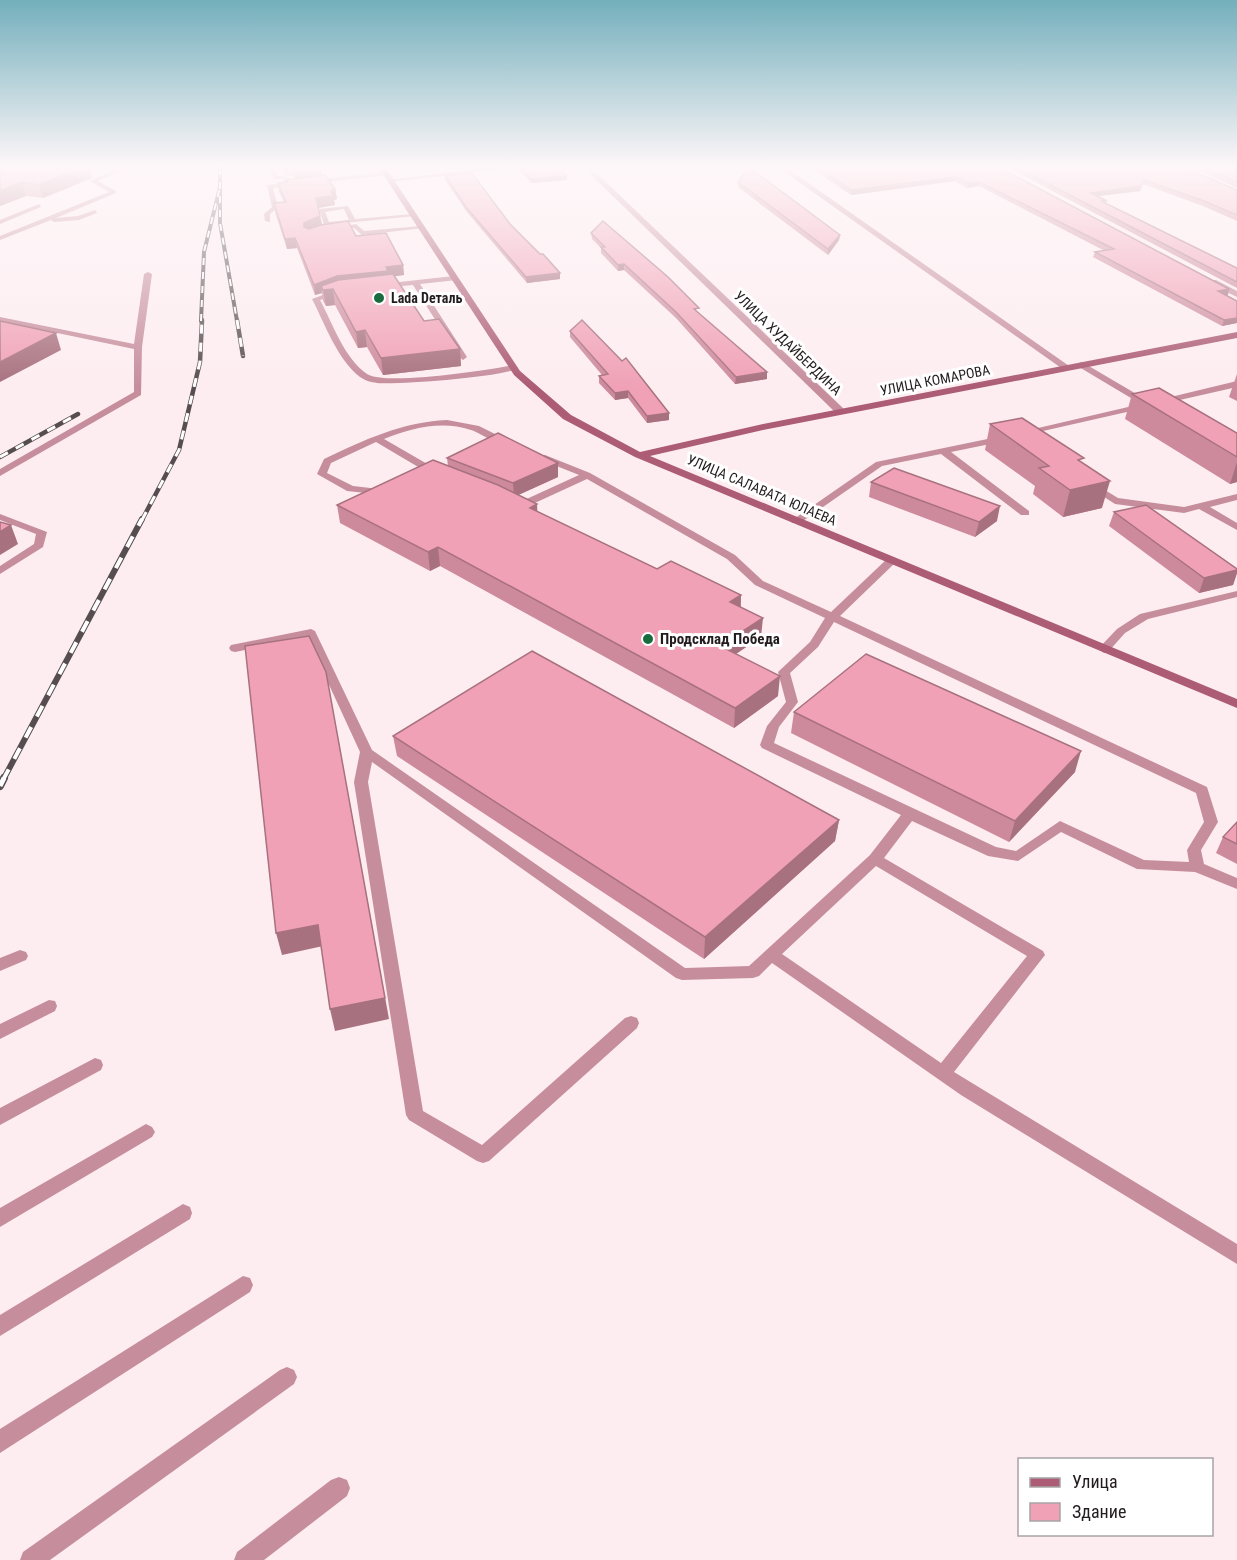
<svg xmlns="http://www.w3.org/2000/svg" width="1237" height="1560" font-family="'Roboto Condensed',sans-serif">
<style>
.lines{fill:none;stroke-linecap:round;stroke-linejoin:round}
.lane{fill:#c68e9d;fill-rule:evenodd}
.street{fill:#c68e9d;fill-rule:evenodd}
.secondary{fill:#ac5c74;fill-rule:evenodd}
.rail-far3-casing{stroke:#564d50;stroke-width:4}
.rail-far2-casing{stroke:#564d50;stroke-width:4.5}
.rail-far1-casing{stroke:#564d50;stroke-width:6}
.rail-casing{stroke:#564d50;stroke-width:8}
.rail-far3{stroke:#fff;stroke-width:2;stroke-dasharray:7;stroke-linecap:butt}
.rail-far2{stroke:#fff;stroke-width:3;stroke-dasharray:9;stroke-linecap:butt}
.rail-far1{stroke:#fff;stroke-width:4;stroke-dasharray:12;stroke-linecap:butt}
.rail{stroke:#fff;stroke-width:5;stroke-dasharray:16;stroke-linecap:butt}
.wall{fill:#ce8a9d}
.shaded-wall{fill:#a8717f}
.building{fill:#f0a1b6;stroke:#a8717f;stroke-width:1.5}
.poi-dot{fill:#186c3e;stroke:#fff;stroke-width:2}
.labels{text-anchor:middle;stroke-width:6;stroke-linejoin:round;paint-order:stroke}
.far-poi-label{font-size:14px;font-weight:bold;fill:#231c1e;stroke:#fff;text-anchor:start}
.far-street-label{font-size:14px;fill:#231c1e;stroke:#fff}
.poi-label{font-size:15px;font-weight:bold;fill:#231c1e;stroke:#fff;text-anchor:start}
</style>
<rect width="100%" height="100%" fill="#fdedf1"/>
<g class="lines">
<g class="lane">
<path d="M118,168H127L98,181L116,191V193L56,218L78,216L95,210L97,213L79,220L54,222L51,220L0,240V236L109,192L90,181Z"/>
<path d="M268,168H274L278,176L294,178L274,179Z"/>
<path d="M386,172L388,175L273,188L278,207L270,214V222L265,221L264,214L272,207L267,185Z"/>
<path d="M39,204L41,207L0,224V220Z"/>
<path d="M348,206L355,219L413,214L416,216L324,225L319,209ZM344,209L349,220L329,222L325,212Z"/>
<path d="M356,224L364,231L421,226L424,228L362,235L354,228L343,229L340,227Z"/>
<path d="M148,272L152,274L142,347L141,395L0,476V469L134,392V349L0,321V317L134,344L144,274Z"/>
<path d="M454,276L458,278L457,280L420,284L467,357L463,360L459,357L413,285L381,288L377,286L381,284Z"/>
<path d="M339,289L343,291L342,293L320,300C333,324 344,358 367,374C385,386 489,370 514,365L518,368C505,377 397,385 377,383C371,382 366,381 360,377C337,359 325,324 312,299Z"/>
<path d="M1082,362L1150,402L1237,381V387L1021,436V432L1141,404L1079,367V363Z"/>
<path d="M447,420L479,426L513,443C503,450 481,433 471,430C442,420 411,428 384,439L436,469V473L423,476L421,474L425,471L376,442L331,463L327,473L353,486L388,490V494L384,495L347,491L317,474L324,459C364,440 402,422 447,420Z"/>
<path d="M1002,436L1005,437V441L951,452L1029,511V515H1021L941,454L882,466L800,523H792L791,521L876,462Z"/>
<path d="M539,455H545L590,473L735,555L763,581L831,612L888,558H896V562L840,616L1207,787L1218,822L1201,850L1204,864L1237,878V889L1195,872L1137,869L1061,832L1018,861L988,856L912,821L884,858L1043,951L1045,955L954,1072L1237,1244V1264L961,1095L772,963L759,976L753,978L682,980L676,978L372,762L368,782L423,1111L482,1145L625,1018L631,1016L637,1018L639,1023L637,1028L489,1161L483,1163L477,1161L409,1120L406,1115L354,782L360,752L307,637L235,652L231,651L229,648L231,645L311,629L315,631L372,750L685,968L749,966L870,855L901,815L762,748L760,745L767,726L786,702L778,672L810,642L825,618L755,585L727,559L587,479L524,508L511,506V502H520L579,475L539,459ZM834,622L1196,793L1204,822L1187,850L1189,862L1144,860L1060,821L1016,851L996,847L774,743L779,727L798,702L790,673L818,647ZM876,866L1027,956L941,1063L782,954Z"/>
<path d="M1090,481L1118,498L1184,507L1237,494V500L1210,507L1237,523V530L1199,509L1184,513L1115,504L1087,486V482Z"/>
<path d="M0,514L47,532L43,547L0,574V566L34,544L36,534L0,520Z"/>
<path d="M1237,591V597L1148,619L1125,633L1108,652L1104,653L1098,649L1117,629L1140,614Z"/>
<path d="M20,950L26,952L28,956L26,960L0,971V958Z"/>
<path d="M49,1000L55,1001L57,1006L55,1011L0,1039V1024Z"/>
<path d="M95,1058L101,1060L103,1065L101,1070L0,1125V1108Z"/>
<path d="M146,1124L152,1127L155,1132L152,1137L0,1227V1208Z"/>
<path d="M183,1204L190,1207L192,1213L190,1219L0,1336V1315Z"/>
<path d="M243,1276L250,1278L253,1285L250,1292L0,1453V1429Z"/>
<path d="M287,1367L294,1370L297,1377L294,1384L50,1560H20L23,1552L280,1370Z"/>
<path d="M339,1477L347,1480L350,1488L347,1496L264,1560H234L237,1552L331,1480Z"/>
</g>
<g class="street">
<path d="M486,168H515L389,182L386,180Z"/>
<path d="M584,168H591L845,410V414H837Z"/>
<path d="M779,168H787L1072,368L1064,370Z"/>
<path d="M1210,280H1216L1237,291V297L1210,284Z"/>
</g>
<path class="secondary" d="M379,168H386L520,371L571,415L640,452L763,424L1237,332V338L763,430L650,456L1237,699V708L635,457L563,419L514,375Z"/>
<g class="rail-far3-casing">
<g id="rail-far3">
<path d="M220,168V223L237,321"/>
<path d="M201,321L204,252L220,187"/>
</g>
</g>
<g class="rail-far2-casing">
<g id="rail-far2">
<path d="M237,320L243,356"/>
<path d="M0,457L78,414"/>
<path d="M142,520L179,450L200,362L202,320"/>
</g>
</g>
<g class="rail-far1-casing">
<path id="rail-far1" d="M3,780L142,519"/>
</g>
<g class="rail-casing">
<path id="rail" d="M0,786L4,778"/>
</g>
<use href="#rail-far3" class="rail-far3"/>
<use href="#rail-far2" class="rail-far2"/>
<use href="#rail-far1" class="rail-far1"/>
<use href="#rail" class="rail"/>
</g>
<g class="wall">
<path d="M0,168L90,171L92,178L43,198L26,196L0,206Z"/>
<path d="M282,168H321L322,176L335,189L337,199L334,200L335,205L318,208L322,224L356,236L403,265L404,275L394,276L424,321L460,349L461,366L383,375L367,347L358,348L335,305L326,306L323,301L322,293L315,295L297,248L287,249L275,212L274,203L284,202L279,192L278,183L286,182L285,180L295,179L294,176L285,175Z"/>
<path d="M517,168H559L567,176V180L531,183Z"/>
<path d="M811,168H1000L1228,295H1226L1237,301V323L1222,326L1093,257L1095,252L1105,251L979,186L967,188L955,181L851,195Z"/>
<path d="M1009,168H1186L1237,190V221L1203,206L1143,184L1140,191L1098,196L1106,204L1237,268V288Z"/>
<path d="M1193,168H1237V188Z"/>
<path d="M445,175L510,224L560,279L527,283L467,212L445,180Z"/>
<path d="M738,182L840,235L839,240L828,255L738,187Z"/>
<path d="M591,233L699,313L767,372V379L735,384L676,318L624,270L618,271L601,253V248L592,239Z"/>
<path d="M570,331L669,420L647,423L628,398L615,400L599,383V376L602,375L570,337Z"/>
<path d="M1237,374V401L1229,397Z"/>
<path d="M1132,394L1237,433V482L1230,484L1125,419Z"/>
<path d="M990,424L1082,463L1102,508L1063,517L1033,494L1035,486L985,450Z"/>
<path d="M447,458L558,477L518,495L537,504V511L657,569L741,595V607L761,637L736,654L778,696L734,728L440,566L430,571L340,523L337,505L448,466Z"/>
<path d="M871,482L997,521L975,537L869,497Z"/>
<path d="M1114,512L1237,569V573L1233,585L1199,593L1109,526Z"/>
<path d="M794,712L1075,772L1009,842L791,733Z"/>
<path d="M393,736L839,820L835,841L704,959L397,756Z"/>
<path d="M1237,822V864L1216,853L1223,837Z"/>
</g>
<g class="shaded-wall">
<path d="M77,168H98L90,171L92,178L43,198L39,185Z"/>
<path d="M313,168H321L322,177L296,180L294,170Z"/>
<path d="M567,176V180L531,183V179Z"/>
<path d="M956,177L955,181L851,195V190Z"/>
<path d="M1144,180L1140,191L1090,197L1091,193Z"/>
<path d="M22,182L26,196L0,206V191Z"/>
<path d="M979,182V186L967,188L968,183Z"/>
<path d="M335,189L337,199L334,200L335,205L317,208L316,198Z"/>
<path d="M320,216L322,226L306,233L304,227V223Z"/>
<path d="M840,235L839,240L828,255V249Z"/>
<path d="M295,238L297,248L287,249L285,239Z"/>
<path d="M624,264V270L618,271V265Z"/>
<path d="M403,265L404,275L389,277L333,289L335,305L326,306L323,290L321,286L322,293L315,295L314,285L337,276L386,267Z"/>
<path d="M560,273V279L527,283L526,277Z"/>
<path d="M1229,289L1228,295L1216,296L1218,291Z"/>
<path d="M1237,318V323L1222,326L1224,320Z"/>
<path d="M365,330L367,347L358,348L356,332Z"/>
<path d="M56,333L61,350L0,382V362Z"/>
<path d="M460,349L461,366L383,375L381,358Z"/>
<path d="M767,372V379L735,384L736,377Z"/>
<path d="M628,391V398L615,400V393Z"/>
<path d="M669,413V420L647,423V416Z"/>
<path d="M1237,462V482L1230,484Z"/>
<path d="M558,463V477L514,497L513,483Z"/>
<path d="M1110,481L1102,508L1063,517L1070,490Z"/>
<path d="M537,504L538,523L530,508Z"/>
<path d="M1000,506L997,521L975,537L979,522Z"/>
<path d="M11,525L18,544L0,555V532Z"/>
<path d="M438,547L440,566L430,571L428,552Z"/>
<path d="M1237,570V573L1233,585L1199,593L1204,578Z"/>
<path d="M741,595L740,614L730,602Z"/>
<path d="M763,618L761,637L718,666L720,646Z"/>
<path d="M326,672L389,1019L335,1031L330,1009Z"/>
<path d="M780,676L778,696L734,728L735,708Z"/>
<path d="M1081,751L1075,772L1009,842L1015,821Z"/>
<path d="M839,820L835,841L704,959L705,937Z"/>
<path d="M318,925L323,946L282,955L276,933Z"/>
</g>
<g class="building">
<path d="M0,168H79L39,185L22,182L0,191Z"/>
<path d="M293,168H313L294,170Z"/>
<path d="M520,168H559L567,176L531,179Z"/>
<path d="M748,168H750L840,235L828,249L738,182Z"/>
<path d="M819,168H1000L1229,289L1218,291L1237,301V318L1224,320L1095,252L1114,249L979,182L968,183L956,177L851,190Z"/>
<path d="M1018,168H1186L1237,190V215L1204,201L1144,180L1141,186L1091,193L1107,201H1101L1237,268V282Z"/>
<path d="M1205,168H1237V182Z"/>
<path d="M471,172L510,224L540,254H543L560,273L526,277L466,207L445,175Z"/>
<path d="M325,175L335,189L331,191L333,196L316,198L320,216L304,223V227L309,229L321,225L348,221L356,236L386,233L403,265L386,267L388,271L337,276L314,285L295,238L285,239L274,203L286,202L278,183L287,182L285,180Z"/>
<path d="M603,221L668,277L699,308L694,309L767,372L736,377L676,312L624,264L618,265L601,247H605L591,233Z"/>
<path d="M393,274L424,321L439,319L460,349L381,358L365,330L356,332L333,289L323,290L321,286L338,280Z"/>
<path d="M582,320L622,361L626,358L669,413L647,416L628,391L615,393L599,376L608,374L570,331Z"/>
<path d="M0,321L56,333L0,362Z"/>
<path d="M1159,388L1237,433V457L1132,394Z"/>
<path d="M1022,418L1084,458L1078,460L1110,481L1070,490L1039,468L1049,466L990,424Z"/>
<path d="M498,433L558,463L513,483L447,458Z"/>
<path d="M433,460L498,485L537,504L530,508L657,569L671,561L741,595L730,602L763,618L720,646L780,676L735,708L438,547L428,552L337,505Z"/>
<path d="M894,468L1000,506L979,522L871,482Z"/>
<path d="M1146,505L1237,569V570L1204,578L1114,512Z"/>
<path d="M0,522L11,525L0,532Z"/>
<path d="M309,636L326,672L385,998L330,1009L318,925L276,933L245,646Z"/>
<path d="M532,651L839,820L705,937L393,736Z"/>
<path d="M866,654L1081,751L1015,821L794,712Z"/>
<path d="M1237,822V844L1223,837Z"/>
</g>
<linearGradient id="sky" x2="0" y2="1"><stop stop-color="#73afbc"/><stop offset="0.43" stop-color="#fef7f9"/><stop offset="1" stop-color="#fef7f9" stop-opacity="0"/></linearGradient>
<rect width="1237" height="387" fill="url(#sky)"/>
<g class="poi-dot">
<circle cx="379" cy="298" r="6"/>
<circle cx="648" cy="639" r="6"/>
</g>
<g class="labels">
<g class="far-poi-label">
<text x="391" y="303">Lada Dеталь</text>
</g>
<g class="far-street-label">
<text transform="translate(788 343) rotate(44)" y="5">УЛИЦА ХУДАЙБЕРДИНА</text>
<text transform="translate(935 380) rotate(-11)" y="5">УЛИЦА КОМАРОВА</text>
<text transform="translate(762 490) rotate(23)" y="5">УЛИЦА САЛАВАТА ЮЛАЕВА</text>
</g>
<g class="poi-label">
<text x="660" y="644">Продсклад Победа</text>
</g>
</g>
<rect x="1018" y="1458" width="195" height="78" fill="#ffffff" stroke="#a7a4a5" stroke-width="1.5"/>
<rect x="1030" y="1478" width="30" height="9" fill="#ac5c74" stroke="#a7a4a5" stroke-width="1.5"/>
<text x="1072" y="1488" font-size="18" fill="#231c1e">Улица</text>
<rect x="1030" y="1503" width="30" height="18" fill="#f0a1b6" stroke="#a7a4a5" stroke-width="1.5"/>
<text x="1072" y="1518" font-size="18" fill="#231c1e">Здание</text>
</svg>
